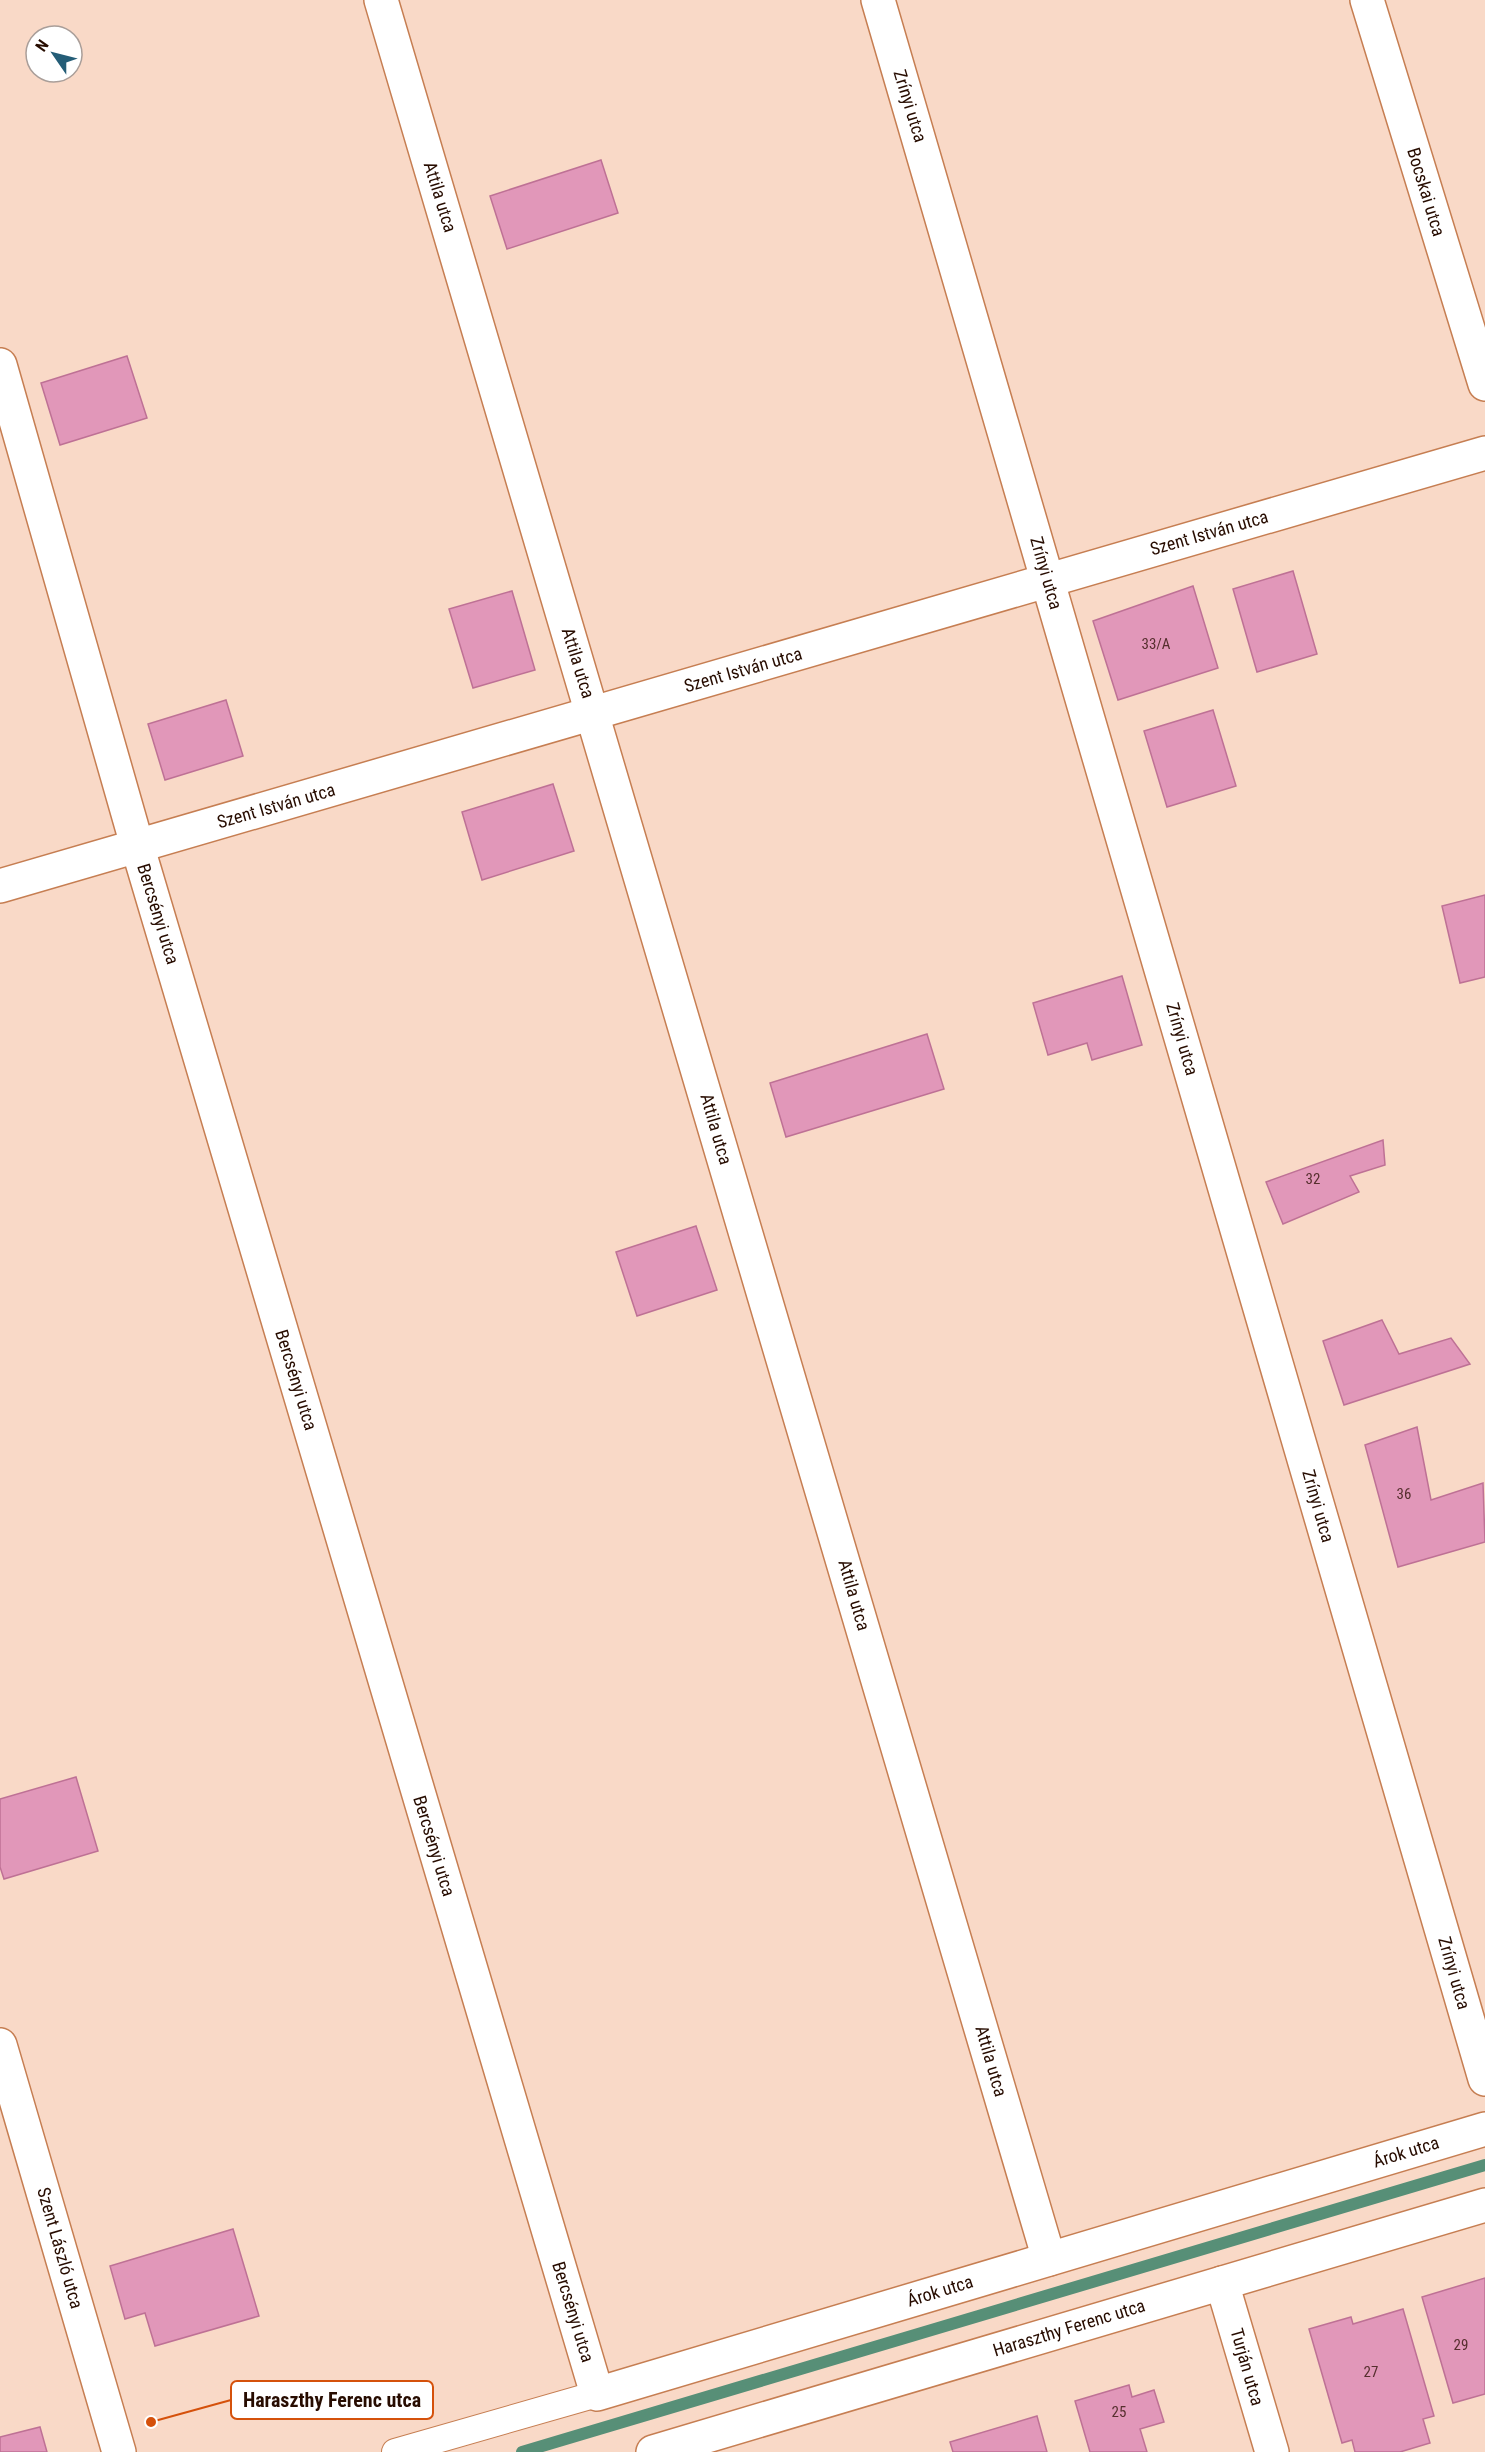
<svg xmlns="http://www.w3.org/2000/svg" width="1485" height="2452" font-family="'Roboto Condensed',sans-serif">
<style>
.lines{fill:none;stroke-linecap:round;stroke-linejoin:round}
.stream{stroke:#578f77;stroke-width:12}
.building{fill:#e197b9;stroke:#be7195;stroke-width:1.5}
.lane-casing{stroke:#c67e52;stroke-width:28}
.street-casing{stroke:#c67e52;stroke-width:36}
.lane{stroke:#fff;stroke-width:26}
.street{stroke:#fff;stroke-width:33}
.labels{text-anchor:middle;stroke-width:5;stroke-linejoin:round;paint-order:stroke}
.number-label{font-size:15px;fill:#562f2e}
.street-label{font-size:18px;fill:#270c00;stroke:#fff}
.leader{fill:none;stroke:#d5510b;stroke-width:2}
.callout-dot{fill:#d5510b;stroke:#fff;stroke-width:2}
.callout{fill:#fff;stroke:#d5510b;stroke-width:2}
.callout-label{font-size:20px;text-anchor:middle;font-weight:bold;fill:#270c00}
</style>
<rect width="100%" height="100%" fill="#f9d9c7"/>
<g class="lines">
<path class="stream" d="M522,2452L1485,2165"/>
</g>
<g class="building">
<path d="M601,160L618,213L507,249L490,196Z"/>
<path d="M127,356L147,418L60,445L41,383Z"/>
<path d="M1293,571L1317,654L1257,672L1233,589Z"/>
<path d="M1193,586L1218,668L1118,700L1093,621Z"/>
<path d="M512,591L535,670L473,688L449,609Z"/>
<path d="M226,700L243,756L165,780L148,724Z"/>
<path d="M1213,710L1236,786L1167,807L1144,731Z"/>
<path d="M553,784L574,851L482,880L462,812Z"/>
<path d="M1485,895V977L1460,983L1442,906Z"/>
<path d="M1122,976L1142,1045L1092,1060L1087,1043L1048,1055L1033,1003Z"/>
<path d="M927,1034L944,1089L786,1137L770,1083Z"/>
<path d="M1383,1140L1385,1165L1350,1176L1359,1192L1283,1224L1266,1182Z"/>
<path d="M696,1226L717,1290L637,1316L616,1252Z"/>
<path d="M1382,1320L1399,1354L1451,1338L1470,1364L1344,1405L1323,1341Z"/>
<path d="M1417,1427L1431,1500L1483,1483L1485,1542L1398,1567L1365,1445Z"/>
<path d="M76,1777L98,1851L4,1879L0,1867V1799Z"/>
<path d="M233,2229L259,2316L155,2346L145,2313L125,2319L110,2266Z"/>
<path d="M1485,2278V2394L1453,2403L1422,2297Z"/>
<path d="M1403,2309L1434,2416L1423,2419L1430,2443L1400,2452H1355L1352,2440L1342,2443L1309,2329L1351,2317L1353,2324Z"/>
<path d="M1129,2385L1132,2397L1154,2390L1164,2422L1140,2429L1147,2452H1090L1075,2401Z"/>
<path d="M1037,2416L1047,2452H953L950,2442Z"/>
<path d="M40,2427L47,2452H0V2437Z"/>
</g>
<g class="lines">
<g class="lane-casing">
<path id="lane" d="M395,2452L597,2394"/>
</g>
<g class="street-casing">
<g id="street">
<path d="M381,0L1049,2259"/>
<path d="M878,0L1485,2079"/>
<path d="M1367,0L1485,384"/>
<path d="M0,365L137,845L597,2394L1485,2129"/>
<path d="M0,886L1485,453"/>
<path d="M0,2045L119,2452"/>
<path d="M1222,2283L1272,2452"/>
<path d="M653,2452L1485,2205"/>
</g>
</g>
<use href="#lane" class="lane"/>
<use href="#street" class="street"/>
</g>
<g class="labels">
<g class="number-label">
<text x="1156" y="649">33/A</text>
<text x="1313" y="1184">32</text>
<text x="1404" y="1499">36</text>
<text x="1461" y="2350">29</text>
<text x="1371" y="2377">27</text>
<text x="1119" y="2417">25</text>
</g>
<g class="street-label">
<text transform="translate(910 106) rotate(73)" y="6">Zrínyi utca</text>
<text transform="translate(1426 192) rotate(73)" y="6">Bocskai utca</text>
<text transform="translate(440 197) rotate(73)" y="6">Attila utca</text>
<text transform="translate(1209 533) rotate(-16)" y="6">Szent István utca</text>
<text transform="translate(1046 573) rotate(74)" y="6">Zrínyi utca</text>
<text transform="translate(578 663) rotate(73)" y="6">Attila utca</text>
<text transform="translate(743 670) rotate(-16)" y="6">Szent István utca</text>
<text transform="translate(276 806) rotate(-16)" y="6">Szent István utca</text>
<text transform="translate(158 914) rotate(73)" y="6">Bercsényi utca</text>
<text transform="translate(1182 1039) rotate(74)" y="6">Zrínyi utca</text>
<text transform="translate(716 1129) rotate(74)" y="6">Attila utca</text>
<text transform="translate(296 1380) rotate(73)" y="6">Bercsényi utca</text>
<text transform="translate(1318 1506) rotate(74)" y="6">Zrínyi utca</text>
<text transform="translate(854 1595) rotate(74)" y="6">Attila utca</text>
<text transform="translate(434 1846) rotate(73)" y="6">Bercsényi utca</text>
<text transform="translate(1454 1973) rotate(74)" y="6">Zrínyi utca</text>
<text transform="translate(991 2061) rotate(74)" y="6">Attila utca</text>
<text transform="translate(1406 2152) rotate(-17)" y="6">Árok utca</text>
<text transform="translate(60 2248) rotate(74)" y="6">Szent László utca</text>
<text transform="translate(940 2291) rotate(-17)" y="6">Árok utca</text>
<text transform="translate(573 2312) rotate(73)" y="6">Bercsényi utca</text>
<text transform="translate(1069 2328) rotate(-17)" y="6">Haraszthy Ferenc utca</text>
<text transform="translate(1247 2367) rotate(74)" y="6">Turján utca</text>
</g>
</g>
<path class="leader" d="M151 2422L231 2400"/>
<circle class="callout-dot" cx="151" cy="2422" r="6"/>
<rect class="callout" x="231" y="2381" width="202" height="38" rx="6"/>
<g class="callout-label">
<text x="332" y="2407">Haraszthy Ferenc utca</text>
</g>
<g transform="translate(54 54) rotate(305)"><circle r="28" fill="#ffffff" stroke="#a99e99" stroke-width="1.5"/>
<path d="M0-4.5L10 22L0 15L-10 22Z" fill="#245d77"/>
<text y="-9" font-size="16" font-weight="bold" text-anchor="middle" fill="#270c00">N</text>
</g>
</svg>
